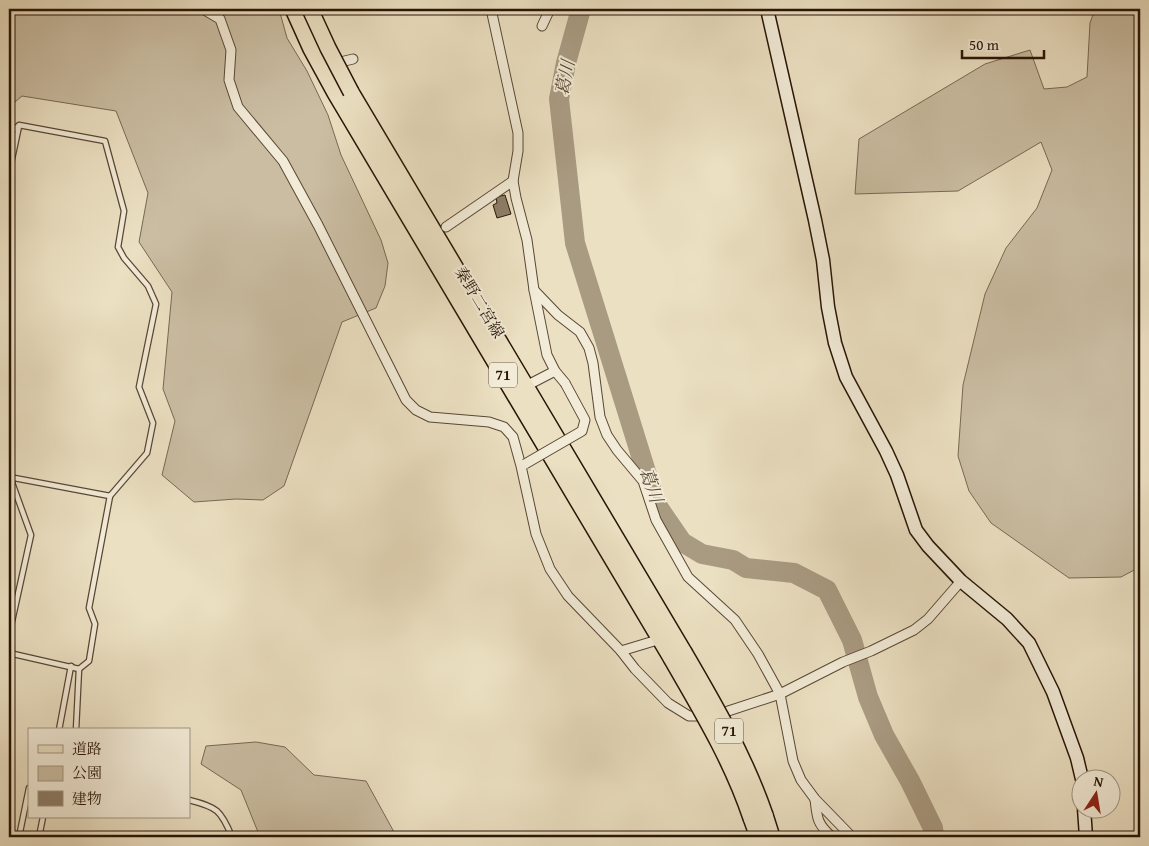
<svg xmlns="http://www.w3.org/2000/svg" width="1149" height="846" font-family="'Gentium Book Plus','Noto Serif JP',serif">
<style>
.green{fill:#cabda2;stroke:#796854}
.lines{fill:none;stroke-linecap:round;stroke-linejoin:round}
.river{stroke:#a99b82;stroke-width:20}
.building{fill:#8d7e68;stroke:#281406}
.lane-casing{stroke:#594735;stroke-width:7}
.street-casing{stroke:#594735;stroke-width:11}
.secondary-casing{stroke:#281406;stroke-width:15}
.primary-casing{stroke:#281406;stroke-width:18}
.lane{stroke:#f2ebd7;stroke-width:4.5}
.street{stroke:#f2ebd7;stroke-width:9}
.secondary{stroke:#f2ebd7;stroke-width:12}
.primary{stroke:#ebe0c2;stroke-width:15}
.street-bridge-casing{stroke:#594735;stroke-width:11;stroke-linecap:butt}
.primary-bridge-casing{stroke:#281406;stroke-width:18;stroke-linecap:butt}
.street-bridge{stroke:#f2ebd7;stroke-width:9}
.primary-bridge{stroke:#ebe0c2;stroke-width:15}
.labels{text-anchor:middle;stroke-width:4;stroke-linejoin:round;paint-order:stroke}
.shield{fill:#f2ebd7;stroke:#655445;stroke-width:1}
.shield-label{font-size:15px;font-weight:bold;fill:#281406}
.street-label{font-size:16px;fill:#281406;stroke:#f2ebd7}
.water-label{font-size:18px;font-style:italic;fill:#5c4a38;stroke:#f2ebd7}
</style>
<rect width="100%" height="100%" fill="#ebe0c2"/>
<filter id="stains"><feTurbulence type="fractalNoise" baseFrequency=".004" numOctaves="4"/><feColorMatrix values="0 0 0 0 .2 0 0 0 0 .09 0 0 0 0 .02 0 0 0 .5 -.17"/></filter>
<radialGradient id="worn" r=".72"><stop offset=".6" stop-color="#630" stop-opacity="0"/><stop offset="1" stop-color="#630" stop-opacity=".3"/></radialGradient>
<g class="green">
<path d="M29,9H279L287,38L307,71L328,115L341,155L381,240L388,263L385,286L376,308L342,322L284,486L263,500L236,499L194,502L162,475L175,421L163,389L172,292L139,242L148,193L116,111L22,96L9,107V16Z"/>
<path d="M1095,9H1140V567L1121,577L1069,578L991,523L969,491L958,456L963,385L985,294L1006,248L1037,208L1052,170L1041,142L958,191L855,194L859,139L985,64L1030,50L1044,89L1067,87L1087,77L1090,23Z"/>
<path d="M256,742L285,747L314,775L366,781L394,832L401,837H260L241,790L201,764L206,746Z"/>
</g>
<g class="lines">
<path class="river" d="M581,9L566,63L559,99L575,243L656,504L682,542L702,554L733,560L746,568L794,573L827,590L852,640L868,697L884,735L910,781L933,828L934,837"/>
</g>
<path class="building" d="M505,195L511,214L497,218L493,205L497,203L496,197Z"/>
<g class="lines">
<g class="lane-casing">
<g id="lane">
<path d="M9,135L19,125L105,141L124,211L118,247L124,258L148,286L156,304L139,387L153,423L147,453L110,496L9,477"/>
<path d="M9,173L19,126"/>
<path d="M9,635L31,535L10,477"/>
<path d="M9,653L79,669L89,661L95,624L89,608L110,496"/>
<path d="M59,730L71,666"/>
<path d="M76,730L79,669"/>
<path d="M189,800C217,807 221,810 232,837"/>
<path d="M19,837L29,788"/>
<path d="M39,837L43,817"/>
</g>
</g>
<g class="street-casing">
<g id="street">
<path d="M203,9L220,19L231,50L229,80L238,107L283,161L318,225L406,400L416,410L430,417L489,422L504,427L513,437L521,466L536,534L550,569L568,596L621,651L635,669L668,703L689,716H713L780,694L843,662L871,651L914,630L928,619L961,581"/>
<path d="M491,9L518,133V151L513,181L516,198L527,240L534,290L547,355L555,371L565,383"/>
<path d="M542,26L550,9"/>
<path d="M321,50L328,65L353,59"/>
<path d="M446,227L513,181"/>
<path d="M534,290L558,315L580,332L589,348L593,363L600,417L607,435L617,450L643,481L656,520L688,577L735,620L758,654L780,694L793,761L801,780L815,799L852,837"/>
<path d="M526,386L555,371"/>
<path d="M621,651L664,638"/>
<path d="M815,799C817,818 817,824 832,837"/>
</g>
</g>
<g class="secondary-casing">
<g id="secondary">
<path d="M767,9L815,220L823,260L828,307L835,343L846,377L886,451L897,475L916,530L928,546L961,581L1007,619L1029,643L1053,692L1077,758L1082,779"/>
<path d="M1084,808L1086,837"/>
</g>
</g>
<g class="primary-casing">
<g id="primary">
<path d="M293,9L311,49L335,93L671,658"/>
<path d="M351,92L684,652"/>
<path d="M765,815L772,837"/>
<path d="M751,818L758,837"/>
</g>
</g>
<use href="#lane" class="lane"/>
<use href="#street" class="street"/>
<use href="#secondary" class="secondary"/>
<use href="#primary" class="primary"/>
<g class="street-bridge-casing">
<path id="street-bridge" d="M525,464L582,431L585,420L565,383"/>
</g>
<g class="primary-bridge-casing">
<g id="primary-bridge">
<path d="M310,9L328,48L351,92"/>
<path d="M684,652C715,705 745,757 765,815"/>
<path d="M671,658C701,710 732,761 751,818"/>
</g>
</g>
<use href="#street-bridge" class="street-bridge"/>
<use href="#primary-bridge" class="primary-bridge"/>
</g>
<g class="labels">
<g class="shield">
<rect x="489" y="362.5" width="28" height="25" rx="4"/>
<rect x="715" y="718.5" width="28" height="25" rx="4"/>
</g>
<g class="shield-label">
<text x="503" y="380">71</text>
<text x="729" y="736">71</text>
</g>
<g class="street-label">
<text transform="translate(480 302) rotate(59)" y="6">秦野二宮線</text>
</g>
<g class="water-label">
<text transform="translate(565 78) rotate(-79)" y="6">葛川</text>
<text transform="translate(651 485) rotate(70)" y="6">葛川</text>
</g>
</g>
<rect width="1149" height="846" fill="none" stroke="#ebe0c2" stroke-width="30"/>
<rect x="10" y="10" width="1129" height="826" fill="none" stroke="#281406" stroke-width="2.5"/>
<rect x="15" y="15" width="1119" height="816" fill="none" stroke="#281406"/>
<rect x="28" y="728" width="162" height="90" fill="#f2ebd7" stroke="#a19583"/>
<rect x="38" y="745" width="25" height="8" fill="#ebe0c2" stroke="#a19583"/>
<text x="72" y="754" font-size="15" fill="#281406">道路</text>
<rect x="38" y="766" width="25" height="15" fill="#cabda2" stroke="#a19583"/>
<text x="72" y="778" font-size="15" fill="#281406">公園</text>
<rect x="38" y="791" width="25" height="15" fill="#8d7e68" stroke="#a19583"/>
<text x="72" y="804" font-size="15" fill="#281406">建物</text>
<g transform="translate(1096 794) rotate(12)"><circle r="24" fill="#f2ebd7" stroke="#a19583"/>
<path d="M0-4L9 19L0 12L-9 19Z" fill="#8f2418"/>
<text y="-8" font-size="14" font-weight="bold" text-anchor="middle" fill="#281406">N</text>
</g>
<path d="M962 50v8h82v-8" fill="none" stroke="#281406" stroke-width="2.5"/>
<text x="969" y="50" font-size="15" fill="#281406" stroke="#f2ebd7" stroke-width="4" paint-order="stroke">50 m</text>
<rect width="100%" height="100%" filter="url(#stains)"/>
<rect width="100%" height="100%" fill="url(#worn)"/>
</svg>
